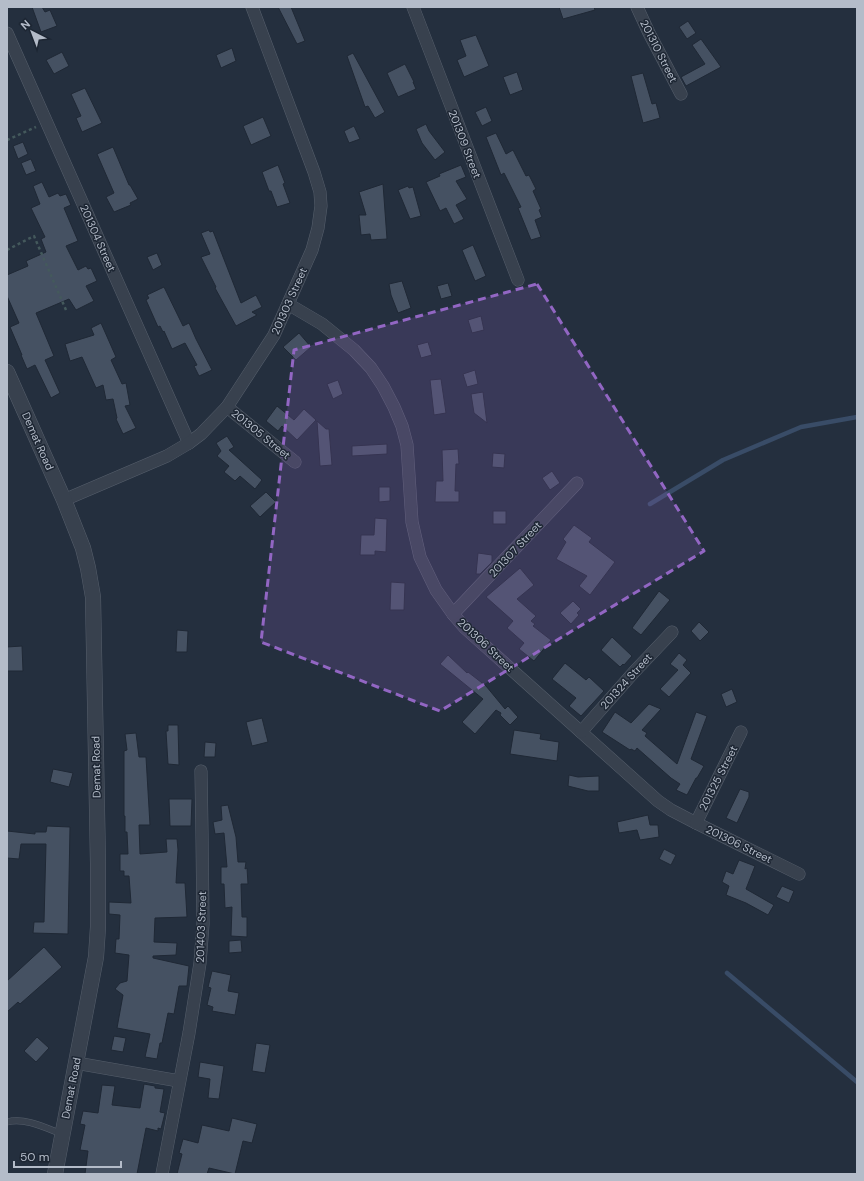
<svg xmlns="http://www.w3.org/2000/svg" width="864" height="1181" font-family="'DM Sans',sans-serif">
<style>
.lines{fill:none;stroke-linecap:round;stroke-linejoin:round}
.stream{stroke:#394c67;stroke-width:4.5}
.building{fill:#455162;stroke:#1f2835}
.service-casing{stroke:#565f6c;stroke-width:7}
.minor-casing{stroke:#565f6c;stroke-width:13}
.tertiary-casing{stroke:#565f6c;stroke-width:16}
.path{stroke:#44595c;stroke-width:2.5;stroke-dasharray:3 3;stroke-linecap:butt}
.service{stroke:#38414e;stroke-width:6}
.minor{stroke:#38414e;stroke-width:12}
.tertiary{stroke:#38414e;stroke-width:15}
.marked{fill:#9266c3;fill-opacity:0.2;stroke:#9266c3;stroke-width:3;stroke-dasharray:8 5;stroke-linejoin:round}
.labels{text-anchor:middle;stroke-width:3;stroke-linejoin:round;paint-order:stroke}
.street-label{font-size:11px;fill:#b4bcc9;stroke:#1d2633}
</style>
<rect width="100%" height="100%" fill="#242f3e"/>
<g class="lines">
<g class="stream">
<path d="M650,504L723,460L801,427L857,417"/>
<path d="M727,973L857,1082"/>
</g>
</g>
<g class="building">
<path d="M32,7H42L45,12L50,10L57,26L41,32Z"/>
<path d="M278,7H291L305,41L297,44Z"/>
<path d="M559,7H594L595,10L563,19Z"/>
<path d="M688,21L696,33L687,39L679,27Z"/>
<path d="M476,35L489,66L464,77L457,60L466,56L460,40Z"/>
<path d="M701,39L721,67L686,86L681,77L705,64L692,45Z"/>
<path d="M232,48L236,61L221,68L216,55Z"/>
<path d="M62,52L69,66L54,74L46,60Z"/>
<path d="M353,53L385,112L375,118L368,106L365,107L347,56Z"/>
<path d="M405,64L414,82H413L416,89L398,97L387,73Z"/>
<path d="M517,72L523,90L510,95L503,77Z"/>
<path d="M643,73L652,104L656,103L660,118L643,123L631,76Z"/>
<path d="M85,88L102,123L82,132L76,118L81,116L71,94Z"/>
<path d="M486,107L492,121L482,126L475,112Z"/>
<path d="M263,117L271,136L251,145L243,126Z"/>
<path d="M426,124L429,131L445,152L435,160L422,143L416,129Z"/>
<path d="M354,126L360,139L349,143L344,131Z"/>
<path d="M496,133L506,154L513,150L526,176L529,175L536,189L533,191L541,209L539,210L542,217L535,220L541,237L531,240L518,208L521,207L504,173L501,175L486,137Z"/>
<path d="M23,142L28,154L18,159L13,146Z"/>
<path d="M113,147L129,185H130L138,199L130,203L131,205L114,212L106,197L114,193L97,154Z"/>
<path d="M31,159L36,171L26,175L21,163Z"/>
<path d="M278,165L285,183L283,184L290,203L277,207L271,191H269L262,172Z"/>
<path d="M461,165L466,177L456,181L467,199L456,205L464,219L454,224L446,208L440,211L426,182L440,176L439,174Z"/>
<path d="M42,182L49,197L58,193L60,196L66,194L71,205L64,208L78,241L66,246L78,270L86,266L88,269L91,268L97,281L86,286L94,301L76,310L69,299L36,313L54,356L45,360L60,393L51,398L35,365L27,369L21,355H22L10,327L19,323L7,296V275L28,266L26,261L46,252L41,239L45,237L31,208L40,204L33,186Z"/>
<path d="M383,184L387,239L371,240L370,234L361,235L359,215H366L359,192Z"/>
<path d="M408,186L409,188L413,187L421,216L410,219L398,190Z"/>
<path d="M209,230L210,232L213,231L241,303L256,295L262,307L252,312L257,315L236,326L215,288L216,287L201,257L210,254L201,233Z"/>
<path d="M473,245L486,276L475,281L462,250Z"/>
<path d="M157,253L162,265L153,270L147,257Z"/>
<path d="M402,281L411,308L398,313L391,295L389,284Z"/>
<path d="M448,283L452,296L441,299L437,286Z"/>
<path d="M164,287L183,326L189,323L196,339L212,370L199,376L194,366L197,365L185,343L172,349L164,331L163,332L160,326L158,327L146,300L149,298L147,295Z"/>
<path d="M481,316L484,330L472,333L468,320Z"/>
<path d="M101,323L116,357L111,360L122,384L126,383L130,405L125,406L136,428L123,434L116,419L117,418L113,399L106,400L103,385L96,388L82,357L70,361L65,344L94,335L91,328Z"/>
<path d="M299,333L311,347L296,360L283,347Z"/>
<path d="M428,342L432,355L421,358L417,345Z"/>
<path d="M475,370L478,384L467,387L463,374Z"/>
<path d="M441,379L446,413L434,415L430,380Z"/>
<path d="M338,380L343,394L333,399L327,384Z"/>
<path d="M483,392L487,423L474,413L471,394Z"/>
<path d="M277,406L294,420L304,409L316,420L297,440L282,426L278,431L266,421Z"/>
<path d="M317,421L326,429H329L332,465L320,466Z"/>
<path d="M227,436L234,447L229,450L262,480L255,489L240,476L235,481L224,472L229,466L217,456L221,451L216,443Z"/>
<path d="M387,444V454L352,456V446Z"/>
<path d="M458,449L459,464H456L455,491H459V502H435L436,481H443L442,450Z"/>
<path d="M493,453L505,454L504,468L492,467Z"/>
<path d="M552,471L560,483L550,490L542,478Z"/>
<path d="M379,487H390V501L379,502Z"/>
<path d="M266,492L276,502L260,517L250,506Z"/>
<rect x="493" y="511" width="13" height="13"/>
<path d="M375,518L387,519L386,552L375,551V555H360L361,535H374Z"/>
<path d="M574,525L592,538L589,542L615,562L590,595L579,586L587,576L556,559L566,542L563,539Z"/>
<path d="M478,553L492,555V562L480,574H476Z"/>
<path d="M520,568L534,585L517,599L536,616L531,621L535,624L533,626L551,640L534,661L519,649L524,643L507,628L513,621L486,597Z"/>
<path d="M391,582L405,583L404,610H390Z"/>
<path d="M659,591L670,600L641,635L632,628Z"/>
<path d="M573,601L581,609L577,613L579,615L571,624L560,613Z"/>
<path d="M699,622L709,632L700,641L691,631Z"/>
<path d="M177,630L188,631L187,652H176Z"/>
<path d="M612,637L632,656L624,665L623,664L620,667L601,650Z"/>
<path d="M22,646L23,671H7V647Z"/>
<path d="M679,653L687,660L683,665L691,673L669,697L660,689L678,670L670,664Z"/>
<path d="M448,655L467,673L468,672L486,686L505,709L508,706L518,717L510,725L500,715L501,713L496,710L475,734L462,722L483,699L440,664Z"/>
<path d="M565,663L586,680L589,677L604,691L581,716L569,706L576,698L552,679Z"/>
<path d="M732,689L737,702L726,707L721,694Z"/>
<path d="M649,704L661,709L642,730L647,733L645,736L677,764L696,712L707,716L691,759L704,766L697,778H696L687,795L676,790L680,784L671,778L637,748L635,751L631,749L630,750L602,732L615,712L631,723Z"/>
<path d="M262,718L268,742L252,746L246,722Z"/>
<path d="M168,725H178L179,765L168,764L166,731H168Z"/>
<path d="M514,730L541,734L540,739L559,742L557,761L510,754Z"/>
<path d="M136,733L139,757H146L150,825H139L140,854L167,852L166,839H177L178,850L176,883H185L187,917L155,918L154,942L177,943L176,955L153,956V958L189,966L187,986H179L174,1014L168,1013L162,1043H160L157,1059L145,1057L150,1034L117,1028L123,995L115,989L120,983L127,981L129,955L115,953L116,939H119L120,915L109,914V902L131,903L129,876H124V871H120V854H128L127,832H125V816H124V751L127,750L125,734Z"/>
<path d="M205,742L216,743L215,757H204Z"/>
<path d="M53,769L73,773L69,787L50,782Z"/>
<path d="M569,775L578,777L599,776V791H588L568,786Z"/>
<path d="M740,789L749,792V797L737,823L726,818Z"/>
<path d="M169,799H192L191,826H170Z"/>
<path d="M228,805L236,837L238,862H246L245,869L247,868L248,884H241L242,917H247V937L231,936L232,907L225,908L224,884H221V867H227L224,833L215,834L213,822L222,820L221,806Z"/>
<path d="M648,815L650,825H658L659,837L640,840L637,830L619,833L617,822Z"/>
<path d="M47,826L70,827L68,934L33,933L34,922H44L46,844H21L19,859L7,858V831L35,834V832H46Z"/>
<path d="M664,849L676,855L671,865L659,859Z"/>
<path d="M739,860L755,866L746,889L774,905L768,915L746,903L726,895L729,886L722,882L726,871L733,874Z"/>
<path d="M782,886L794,891L789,903L776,897Z"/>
<path d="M241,940L242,952L229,953V941Z"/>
<path d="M44,947L62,967L20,1004L18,1002L7,1012V981Z"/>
<path d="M212,971L231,975L228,991L239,993L235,1015L212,1011L213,1007L207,1005L211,988L208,987Z"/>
<path d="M114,1036L126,1038L123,1052L111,1050Z"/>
<path d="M37,1037L49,1048L36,1062L24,1051Z"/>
<path d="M256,1043L270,1045L265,1073L252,1071Z"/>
<path d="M200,1062L224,1066L219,1099L208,1098L210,1079L198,1077Z"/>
<path d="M144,1084L155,1086V1088L164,1089L160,1112L165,1113L161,1129L158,1128V1131L146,1128L137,1174H85L88,1151L80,1150L85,1125L80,1124L83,1111L98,1113L102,1085L115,1086L112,1105L140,1108Z"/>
<path d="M232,1118L257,1124L252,1143L243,1141L235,1174L209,1168L207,1174H177L182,1154L179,1153L183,1139L198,1143L202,1125L229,1131Z"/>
</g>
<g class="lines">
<g class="service-casing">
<path id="service" d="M7,1122C25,1117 46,1128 62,1134"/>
</g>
<g class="minor-casing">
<g id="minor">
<path d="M413,7L518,280"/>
<path d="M637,7L649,33L681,94"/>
<path d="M7,33L189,443"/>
<path d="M288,304L322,324L354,350L371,368L383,386L394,407L402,426L407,445L412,522L420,557L436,590L453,614L465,628L658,801L671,810L696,823L799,874"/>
<path d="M227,407L295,462"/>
<path d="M64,500L167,456L189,443L201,434L227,407L274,335L312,250L318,228L321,206L320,192L314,172L252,7"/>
<path d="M453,614L577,483"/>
<path d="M581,732L634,672L672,632"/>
<path d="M696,823L741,732"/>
<path d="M76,1063L179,1081"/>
<path d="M162,1174L189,1033L200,963L203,924L202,834L201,771"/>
</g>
</g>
<g class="tertiary-casing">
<path id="tertiary" d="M7,372L64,500L83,548L88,568L93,597L98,863V927L96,957L55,1174"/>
</g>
<g class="path">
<path d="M7,140L36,127"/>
<path d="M7,250L34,236L66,310"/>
</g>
<use href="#service" class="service"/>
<use href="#minor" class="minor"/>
<use href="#tertiary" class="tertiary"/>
</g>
<path class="marked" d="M537,284L704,551L440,711L261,642L294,350Z"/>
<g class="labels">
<g class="street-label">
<text transform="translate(659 51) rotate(63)" y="4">201310 Street</text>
<text transform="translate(465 144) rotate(69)" y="4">201309 Street</text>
<text transform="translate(98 238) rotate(66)" y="4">201304 Street</text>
<text transform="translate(289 301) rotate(-66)" y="4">201303 Street</text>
<text transform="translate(261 434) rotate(39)" y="4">201305 Street</text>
<text transform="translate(38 441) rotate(66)" y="4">Demat Road</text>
<text transform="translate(515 549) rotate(-47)" y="4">201307 Street</text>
<text transform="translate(486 645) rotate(43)" y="4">201306 Street</text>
<text transform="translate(626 681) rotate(-48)" y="4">201324 Street</text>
<text transform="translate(96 767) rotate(-91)" y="4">Demat Road</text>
<text transform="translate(718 778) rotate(-63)" y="4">201325 Street</text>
<text transform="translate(739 844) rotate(26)" y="4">201306 Street</text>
<text transform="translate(201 927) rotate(-88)" y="4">201403 Street</text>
<text transform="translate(71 1088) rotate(-79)" y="4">Demat Road</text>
</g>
</g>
<rect width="864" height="1181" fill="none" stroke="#b4bcc9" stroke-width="16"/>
<g transform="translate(32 32) rotate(318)" stroke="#1d2633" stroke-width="3" paint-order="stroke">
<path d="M0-3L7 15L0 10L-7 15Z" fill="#b4bcc9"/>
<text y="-6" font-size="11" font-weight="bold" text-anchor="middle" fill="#b4bcc9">N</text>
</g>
<path d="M14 1161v6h107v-6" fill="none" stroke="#b4bcc9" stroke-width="2"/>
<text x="20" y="1161" font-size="12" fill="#b4bcc9" stroke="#1d2633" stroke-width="3" paint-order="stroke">50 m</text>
</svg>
